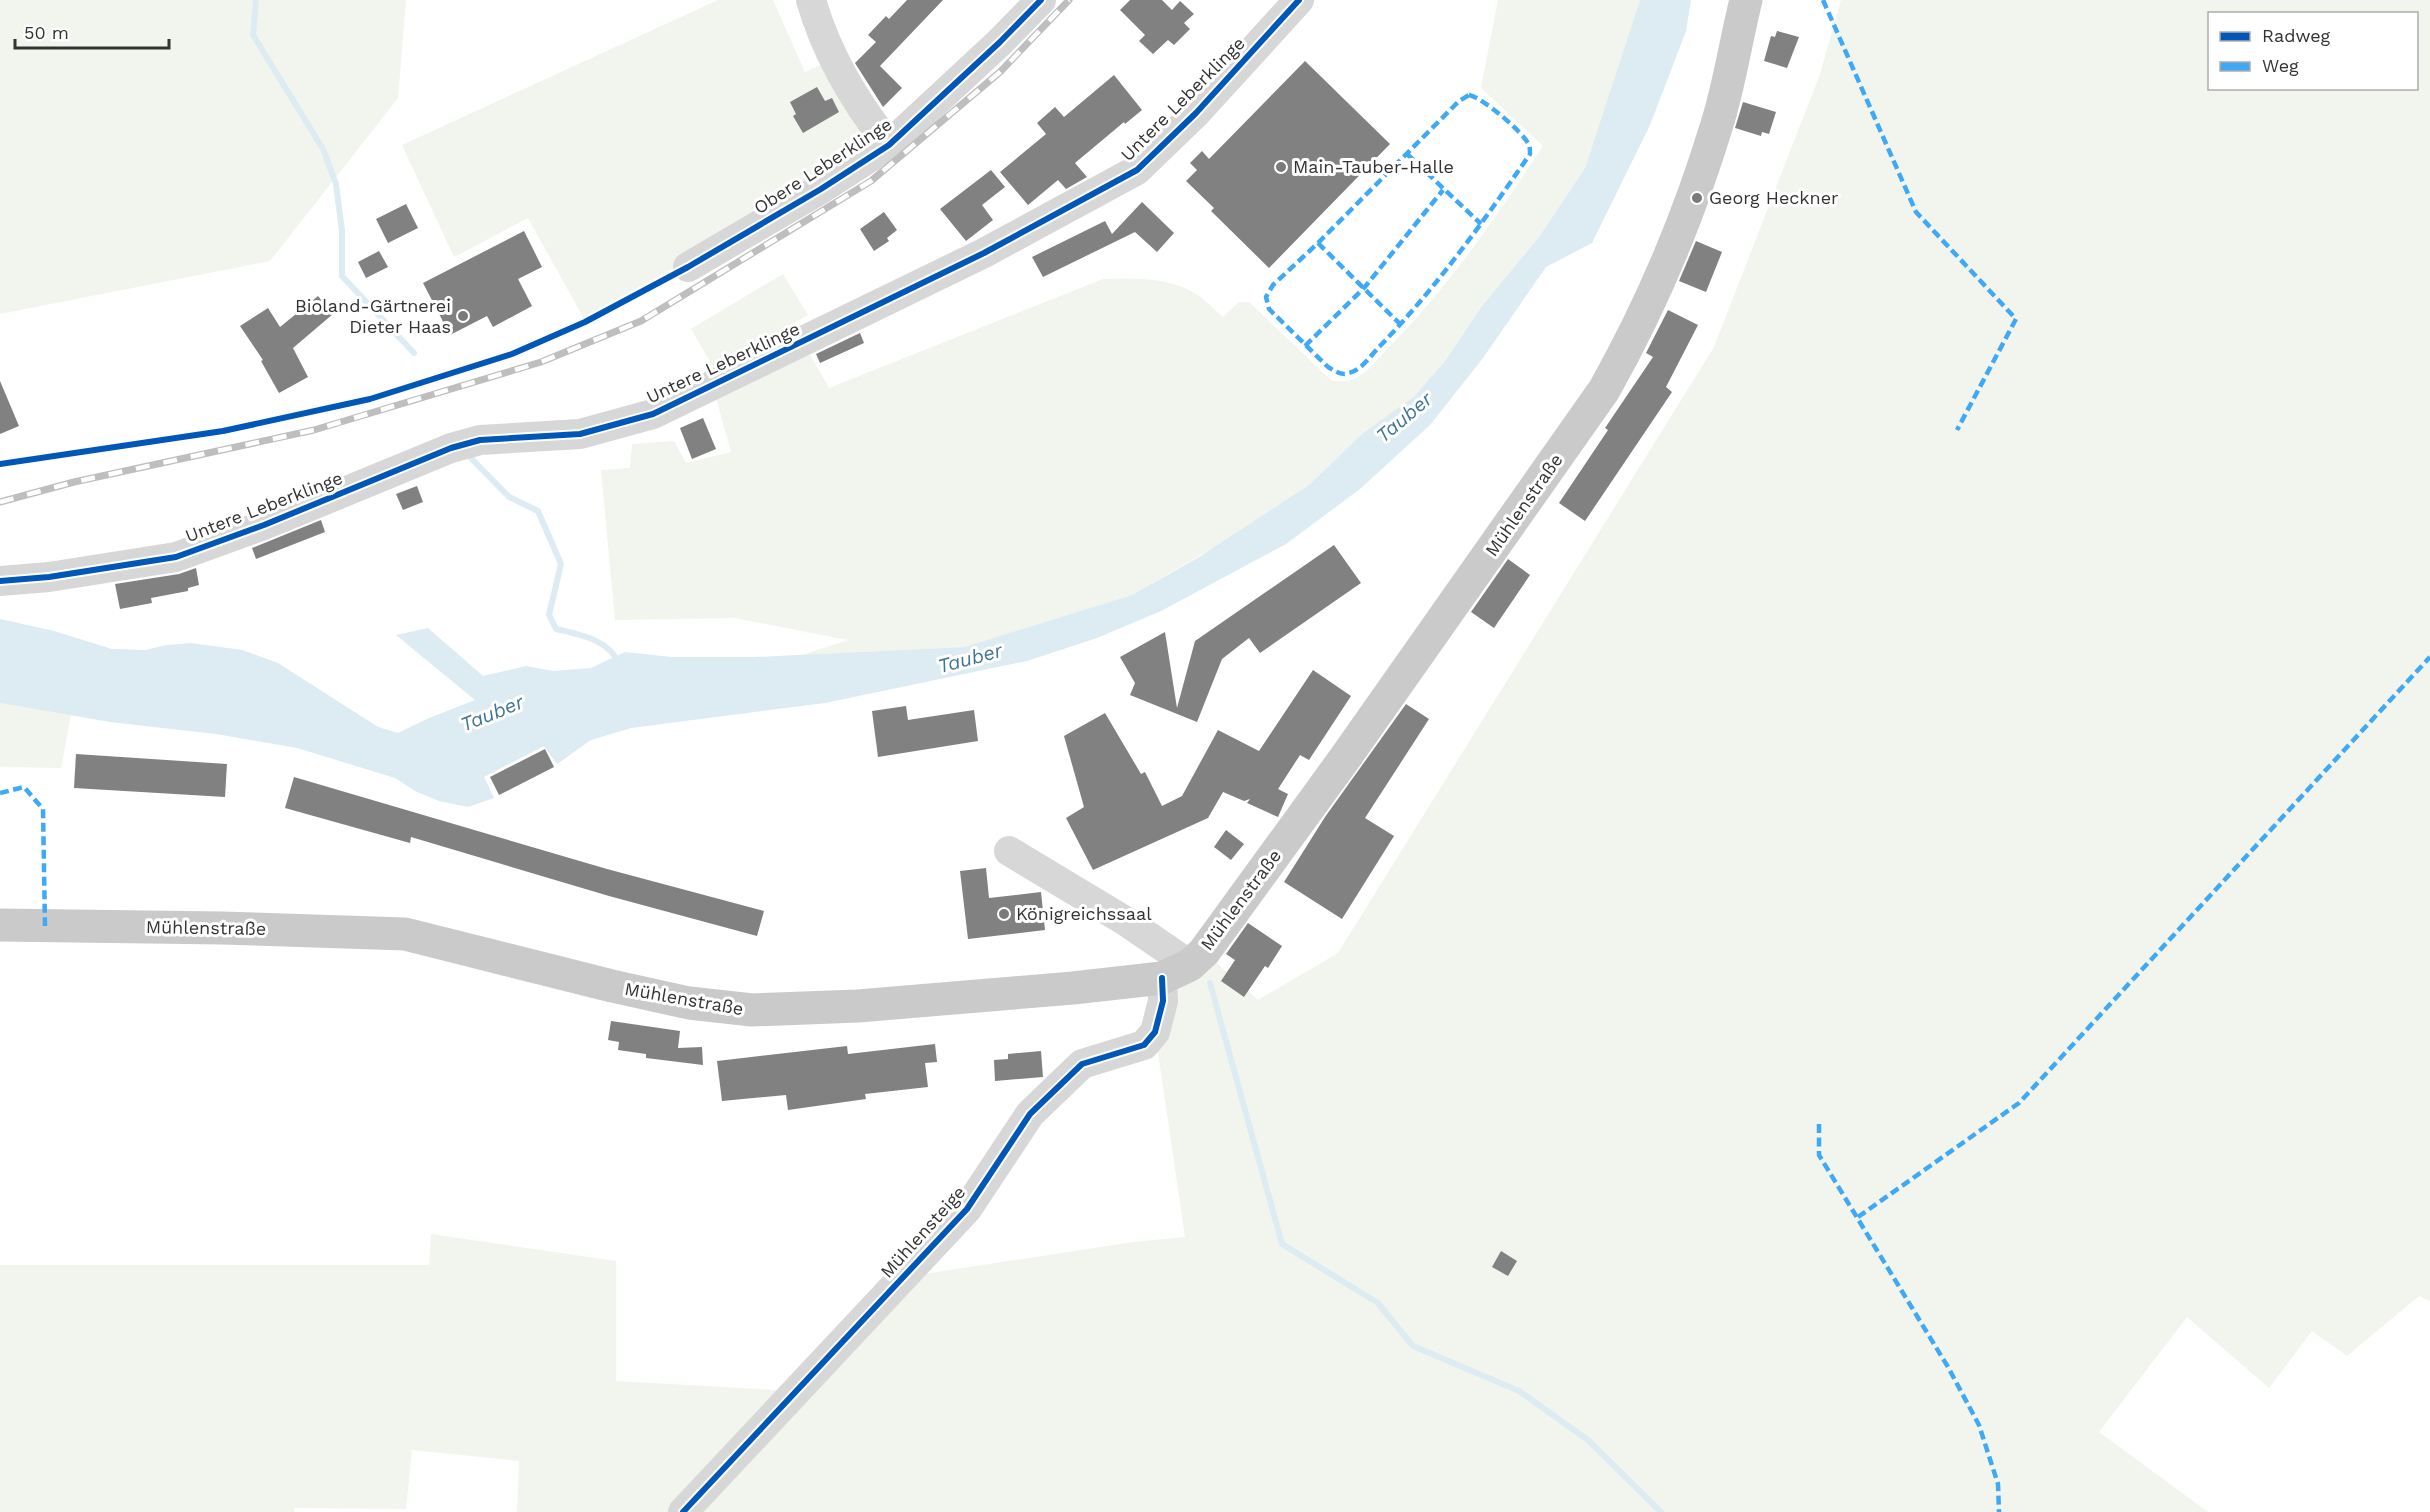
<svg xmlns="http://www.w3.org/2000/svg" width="2430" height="1512" font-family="'Work Sans',sans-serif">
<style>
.green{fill:#f1f5ed;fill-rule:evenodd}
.water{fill:#ddebf3}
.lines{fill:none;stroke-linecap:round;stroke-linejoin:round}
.stream{stroke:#ddebf3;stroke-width:6}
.building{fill:#818181}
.minor{stroke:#d7d7d7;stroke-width:30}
.major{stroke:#cacaca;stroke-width:33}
.rail-casing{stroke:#bebebe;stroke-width:7}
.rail{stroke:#fff;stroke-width:4.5;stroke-dasharray:14;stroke-linecap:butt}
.quiet{stroke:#3fa9f5;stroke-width:4.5;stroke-dasharray:9 4.5;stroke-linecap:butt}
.cycleway-casing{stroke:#fff;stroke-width:10}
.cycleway{stroke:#0057b8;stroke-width:6}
.poi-dot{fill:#7a7a7a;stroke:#fff;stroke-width:2}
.labels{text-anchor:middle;stroke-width:6;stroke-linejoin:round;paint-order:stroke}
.street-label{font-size:18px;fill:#333;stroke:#fff}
.poi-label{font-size:18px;fill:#333;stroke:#fff;text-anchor:start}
.water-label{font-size:20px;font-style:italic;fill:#3f7597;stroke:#fff}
</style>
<rect width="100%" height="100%" fill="#fff"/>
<g class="green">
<path d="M0,0H406L398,98L270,261L0,314Z"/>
<path d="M718,0H773L805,72L833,59L889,145L821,189L583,317L528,218L454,257L402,145Z"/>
<path d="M1498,0H1640L1585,168L1539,237L1482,306L1445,361L1416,396L1363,433L1309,485L1245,529L1132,595L964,647L802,655L848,640L735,618L615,620L601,470L630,468L632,444L674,441L686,463L731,452L713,387L803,342L829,388L1103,279C1136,278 1174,277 1202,298C1209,304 1216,311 1223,317L1239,302H1249L1332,381C1341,381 1350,382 1358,377C1370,370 1381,355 1391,345C1450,285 1497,216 1543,146L1481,88Z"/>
<path d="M1841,0H2430V1301L2419,1296L2347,1356L2312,1331L2269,1388L2187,1317L2099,1432L2208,1512H517L519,1461L412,1450L406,1509L294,1508V1512H0V1265H429L431,1234L616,1261V1381L813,1392L917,1275L1133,1242L1185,1237L1155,1032L1163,1001L1204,952L1258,1000L1338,953L1714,347L1820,74ZM2210,14H2416V88H2210Z"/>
<path d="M783,274L808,315L715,370L691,329Z"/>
<path d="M0,703L71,715L61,768L0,767Z"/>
</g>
<path class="water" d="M1640,0H1691L1686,31L1650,125L1592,243L1546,267L1483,358L1430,425L1360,489L1286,544L1161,611L1097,638L1027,661L825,703L631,728L591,740L557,764L544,746L484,777L494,798L468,807L439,801L415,791L395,778L297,748L216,734L110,722L0,703V619L54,631L112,649L145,650L167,645L191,643L242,650L278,663L378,727L398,733L429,718L475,700L396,635L428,628L483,676L526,666L553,671L591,668L625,652L671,657H755L964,647L1132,595L1199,557L1309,485L1363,433L1415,396L1445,361L1482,306L1539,237L1585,168Z"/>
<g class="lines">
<g class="stream">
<path d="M256,0L253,35L323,149L336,184L342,231V276L414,353"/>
<path d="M467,454L509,497L538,511L561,564L549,615L556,629C580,635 609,639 619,664"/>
<path d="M1210,983L1282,1244L1378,1303L1413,1346L1519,1391L1588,1440L1661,1512"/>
</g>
</g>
<g class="building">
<path d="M907,0H943L880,66L902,88L883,107L855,63L876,42L868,35L886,16L889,19Z"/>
<path d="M1130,0H1162L1172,10L1180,1L1194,14L1184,23L1190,29L1174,45L1168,40L1153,54L1139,41L1145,35L1120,10Z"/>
<path d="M1777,31L1799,37L1787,68L1764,61L1771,36L1775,37Z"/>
<path d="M1305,61L1390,144L1269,268L1211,211L1214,208L1186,181L1197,170L1190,163L1202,151L1209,159Z"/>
<path d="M1114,75L1142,110L1125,124L1124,122L1075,163L1087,177L1066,189L1058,180L1028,205L1000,172L1046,134L1037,123L1055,107L1064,117Z"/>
<path d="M817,87L825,101L832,98L839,112L803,133L793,116L796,114L790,102Z"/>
<path d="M1743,102L1776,112L1769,134L1762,132L1761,136L1735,128Z"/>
<path d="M991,170L1005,187L982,205L993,220L966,241L940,209Z"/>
<path d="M1142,202L1174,233L1157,252L1135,232L1043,277L1032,257L1105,221L1112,234Z"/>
<path d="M406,204L418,228L388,243L376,219Z"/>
<path d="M884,212L897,230L887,238L889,241L874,251L860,229Z"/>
<path d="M524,231L542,267L518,279L532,306L493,327L487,316L450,335L423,283Z"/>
<path d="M1696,241L1722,252L1706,292L1679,281Z"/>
<path d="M379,251L388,267L366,278L358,262Z"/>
<path d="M318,296L333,314L293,348L308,377L279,393L261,361L263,360L240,326L268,308L280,327Z"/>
<path d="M1668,310L1698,325L1666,387L1672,392L1585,521L1559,503L1608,430L1605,428L1653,357L1646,353Z"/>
<path d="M860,333L864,343L820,363L816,354Z"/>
<path d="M0,381L19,426L0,434Z"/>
<path d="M703,418L716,449L692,459L680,428Z"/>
<path d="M417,486L423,502L403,510L396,494Z"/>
<path d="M321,520L325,532L256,559L252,548Z"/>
<path d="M1334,545L1361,583L1260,653L1249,638L1222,659L1197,722L1130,695L1135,683L1120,657L1165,632L1177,708L1195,641Z"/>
<path d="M1508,559L1530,575L1494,628L1471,612Z"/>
<path d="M196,568L199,585L188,588V591L151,598L152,603L120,609L115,584L179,574Z"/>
<path d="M1313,670L1351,696L1309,760L1300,755L1278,789L1288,794L1278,817L1247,803L1250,799L1244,801L1223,792L1208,818L1093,870L1066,818L1084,807L1064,736L1105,713L1141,774L1145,772L1162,806L1182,796L1218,730L1259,751Z"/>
<path d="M1406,704L1429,719L1365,818L1394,836L1342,919L1284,882L1325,817Z"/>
<path d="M906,706L908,720L974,710L978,741L878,757L872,711Z"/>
<path d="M545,749L554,767L499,795L490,777Z"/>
<path d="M76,754L227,764L225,797L74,788Z"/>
<path d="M294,777L607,869L764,911L757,936L609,896L411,837L410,843L285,808Z"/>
<path d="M1226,830L1244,844L1231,860L1214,847Z"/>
<path d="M986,868L989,898L1041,892L1045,930L968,939L960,871Z"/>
<path d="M1248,923L1282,946L1268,968L1265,966L1244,997L1221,981L1235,960L1226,954Z"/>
<path d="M611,1021L680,1031L678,1048L702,1047L703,1065L646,1058V1054L618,1050L619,1042L608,1040Z"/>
<path d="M935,1044L937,1062L925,1063L928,1087L865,1094L866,1099L788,1110L786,1095L722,1101L717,1061L847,1046L848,1054Z"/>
<path d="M1041,1051L1043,1077L995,1081L994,1060L1008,1059V1054Z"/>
<path d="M1501,1251L1517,1261L1508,1276L1492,1267Z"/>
</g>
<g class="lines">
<g class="minor">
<path d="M811,0C826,53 855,102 889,145"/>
<path d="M688,267L821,189L889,145L1000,42L1041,0"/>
<path d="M0,581L49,577L176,557L264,525L451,448L480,440L580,434L653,414L984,253L1137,170L1196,113L1299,0"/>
<path d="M1009,851L1127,922L1190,965"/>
<path d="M683,1512L967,1209L1030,1114L1082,1064L1144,1045L1155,1032L1163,1001L1162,978"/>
</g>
<path class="major" d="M0,925L222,928L405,934L612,986L689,1003L752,1010L858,1006L1073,988L1162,978L1190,965L1204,952L1345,758L1604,390C1652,305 1690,214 1718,121C1730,81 1736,40 1746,0"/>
<g class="rail-casing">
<path id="rail" d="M0,502L74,482L314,430L541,362L641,321L871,181L1000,72L1069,0"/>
</g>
<use href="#rail" class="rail"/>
<g class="quiet">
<path d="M1823,0L1916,212L2016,319L1957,430"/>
<path d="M1469,95C1482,97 1524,133 1529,145C1530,146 1530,153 1530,154C1484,221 1436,288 1380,346C1371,355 1362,370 1349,373C1341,376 1335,371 1328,367L1269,309L1266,297L1273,285L1318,243L1459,101Z"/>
<path d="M1407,154L1481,224"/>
<path d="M1318,243L1401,325"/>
<path d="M1305,346L1364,288L1443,190"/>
<path d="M0,793L24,787L43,809L45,926"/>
<path d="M1819,1124V1155L1948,1367L1979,1425L1998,1484L1999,1512"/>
<path d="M1858,1217L2019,1103L2430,657"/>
</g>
<g class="cycleway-casing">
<g id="cycleway">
<path d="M0,464L223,431L370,399L512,354L585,322L688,267L821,189L889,145L1000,42L1041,0"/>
<path d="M0,581L49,577L176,557L264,525L451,448L480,440L580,434L653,414L984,253L1137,170L1196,113L1299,0"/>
<path d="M683,1512L967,1209L1030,1114L1082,1064L1144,1045L1155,1032L1163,1001L1162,978"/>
</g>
</g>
<use href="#cycleway" class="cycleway"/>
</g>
<g class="poi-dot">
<circle cx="1281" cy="167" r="6"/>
<circle cx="1697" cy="198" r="6"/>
<circle cx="463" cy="316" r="6"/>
<circle cx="1004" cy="914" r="6"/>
</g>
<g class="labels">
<g class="street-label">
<text transform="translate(1183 99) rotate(-45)" y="6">Untere Leberklinge</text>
<text transform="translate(823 166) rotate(-33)" y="6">Obere Leberklinge</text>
<text transform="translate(723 363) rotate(-25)" y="6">Untere Leberklinge</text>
<text transform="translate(1524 505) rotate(-55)" y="6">Mühlenstraße</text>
<text transform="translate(264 507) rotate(-21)" y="6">Untere Leberklinge</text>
<text transform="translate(1241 900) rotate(-53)" y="6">Mühlenstraße</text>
<text transform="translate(206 928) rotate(1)" y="6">Mühlenstraße</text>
<text transform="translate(684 999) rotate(10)" y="6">Mühlenstraße</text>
<text transform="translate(923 1232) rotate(-48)" y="6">Mühlensteige</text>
</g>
<g class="poi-label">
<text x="1293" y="173">Main-Tauber-Halle</text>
<text x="1709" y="204">Georg Heckner</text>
<text x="451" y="312" text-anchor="end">Bioland-Gärtnerei<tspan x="451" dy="21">Dieter Haas</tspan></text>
<text x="1016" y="920">Königreichssaal</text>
</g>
<g class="water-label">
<text transform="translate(1404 417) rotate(-40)" y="7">Tauber</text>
<text transform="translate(970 658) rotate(-15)" y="7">Tauber</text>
<text transform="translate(492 713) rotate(-22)" y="7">Tauber</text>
</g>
</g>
<rect x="2208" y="12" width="210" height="78" fill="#ffffff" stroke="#adadad" stroke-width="1.5"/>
<rect x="2220" y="32" width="30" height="9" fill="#0057b8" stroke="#adadad" stroke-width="1.5"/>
<text x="2262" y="42" font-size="18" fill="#333333">Radweg</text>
<rect x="2220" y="62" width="30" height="9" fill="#3fa9f5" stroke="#adadad" stroke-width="1.5"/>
<text x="2262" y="72" font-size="18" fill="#333333">Weg</text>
<path d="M15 39v9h154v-9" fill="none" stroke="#333333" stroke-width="3"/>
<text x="24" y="39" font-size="18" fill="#333333" stroke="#ffffff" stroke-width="4.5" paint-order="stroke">50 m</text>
</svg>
